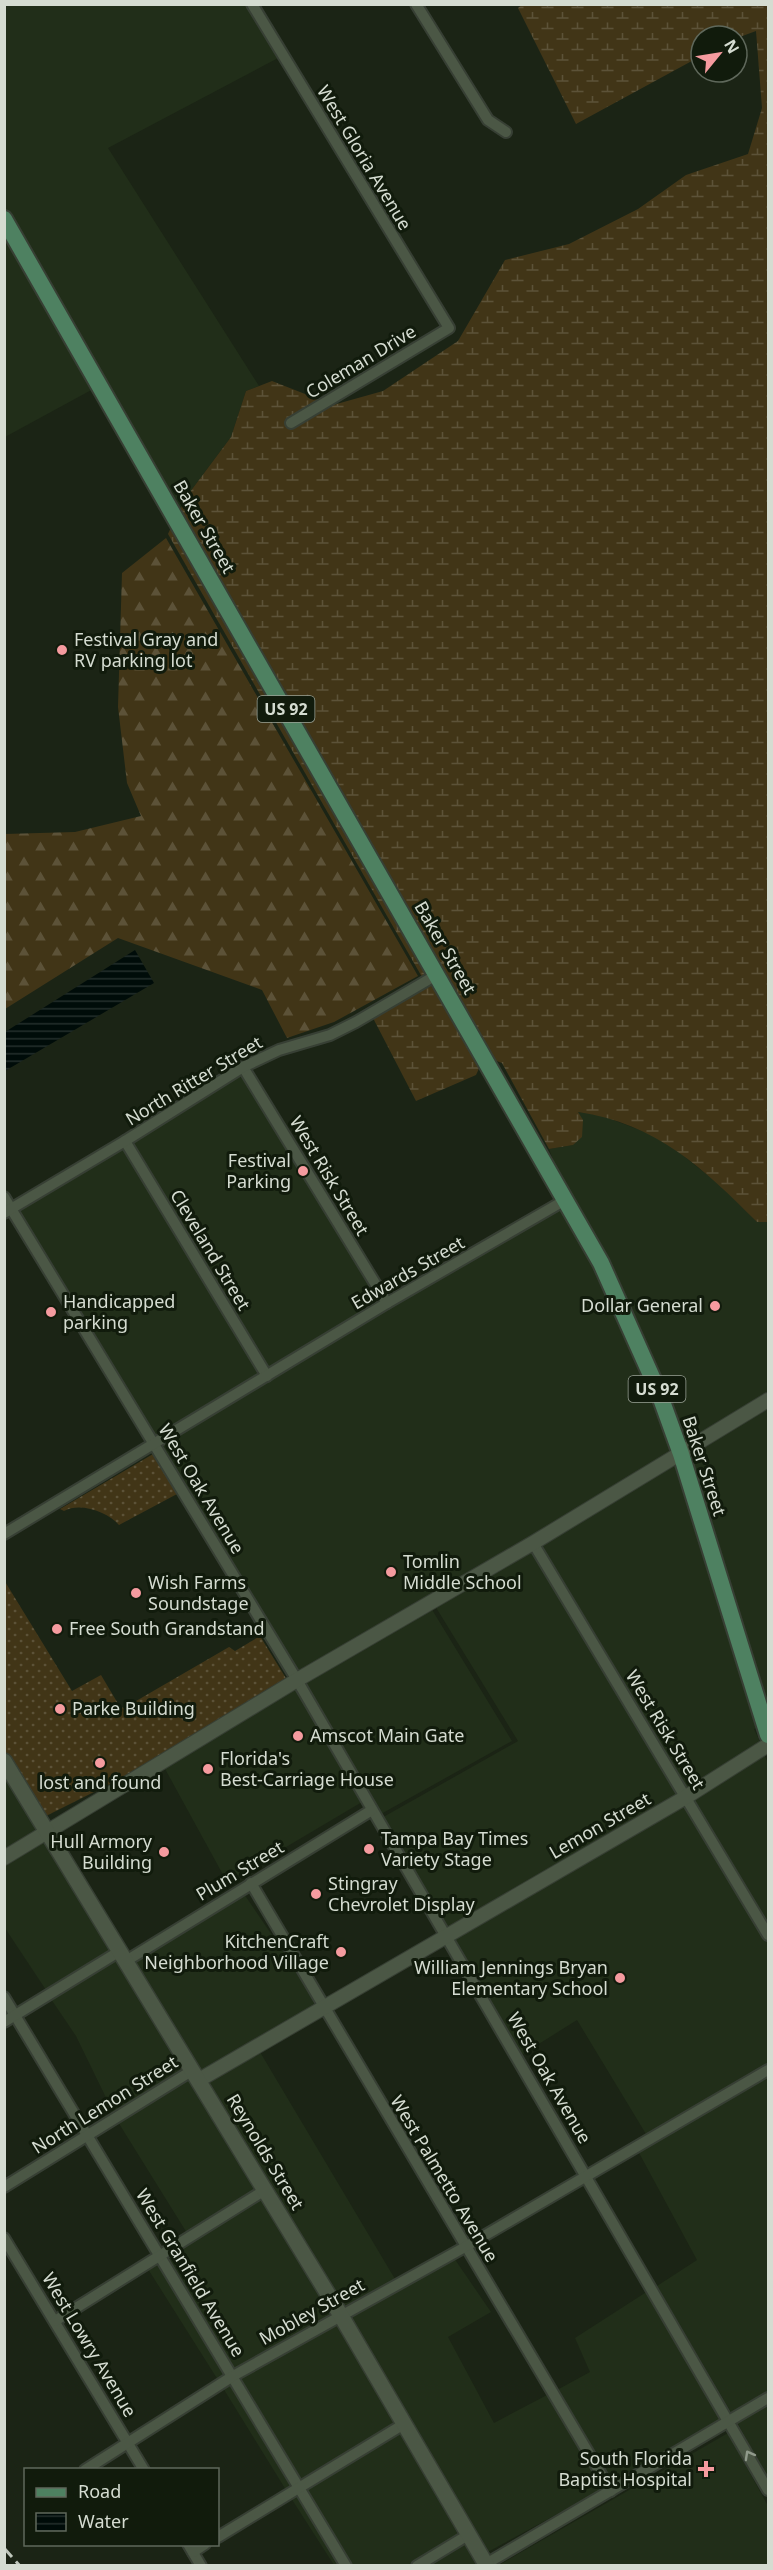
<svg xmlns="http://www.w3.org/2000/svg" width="773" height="2570" font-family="'Noto Sans',sans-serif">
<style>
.built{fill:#212e19}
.grass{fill:url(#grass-dots)}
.forest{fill:url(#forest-firs)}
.wetland{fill:url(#wetland-marsh)}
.water{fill:url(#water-rules)}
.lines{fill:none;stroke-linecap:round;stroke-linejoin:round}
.minor-casing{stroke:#373f34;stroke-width:14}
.tertiary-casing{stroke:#373f34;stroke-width:16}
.secondary-casing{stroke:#373f34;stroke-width:18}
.primary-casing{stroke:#373f34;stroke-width:20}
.minor{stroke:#4b5745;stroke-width:10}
.tertiary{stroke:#4b5745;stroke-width:14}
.secondary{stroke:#4b5745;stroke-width:15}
.primary{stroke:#4e8161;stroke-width:16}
.rail{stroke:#bfc6bb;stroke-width:3;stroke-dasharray:12 6;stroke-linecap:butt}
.oneway{stroke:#909a8b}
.poi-dot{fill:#f59b9f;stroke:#111b0c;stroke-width:2}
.labels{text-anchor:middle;stroke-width:6;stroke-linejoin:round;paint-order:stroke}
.shield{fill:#111b0c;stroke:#9aa296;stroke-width:1.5}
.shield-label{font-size:16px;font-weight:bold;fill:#d5dcd1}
.street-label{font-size:18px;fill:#d5dcd1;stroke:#111b0c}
.poi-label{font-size:18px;fill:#d5dcd1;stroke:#111b0c;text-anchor:start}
</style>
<defs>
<pattern id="grass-dots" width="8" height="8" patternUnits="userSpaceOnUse" patternTransform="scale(1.5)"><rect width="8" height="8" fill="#413517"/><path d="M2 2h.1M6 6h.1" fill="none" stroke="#5c5238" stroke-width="1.8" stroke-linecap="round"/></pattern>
<pattern id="forest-firs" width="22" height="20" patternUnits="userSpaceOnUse" patternTransform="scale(1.5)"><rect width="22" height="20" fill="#413517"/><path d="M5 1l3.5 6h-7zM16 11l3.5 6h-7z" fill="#5c5238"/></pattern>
<pattern id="wetland-marsh" width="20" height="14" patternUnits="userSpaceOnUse" patternTransform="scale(1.5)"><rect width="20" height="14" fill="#413517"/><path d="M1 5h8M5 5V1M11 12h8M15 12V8" fill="none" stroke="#5c5238"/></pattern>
<pattern id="water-rules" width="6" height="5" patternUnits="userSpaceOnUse" patternTransform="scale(1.5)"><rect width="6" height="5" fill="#000c09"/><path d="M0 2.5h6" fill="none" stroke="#242f2c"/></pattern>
</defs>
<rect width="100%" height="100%" fill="#1b2415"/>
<g class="built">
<path d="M4,5H249L280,57L108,148L259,386L246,391L231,437L187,496L179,512L5,208Z"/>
<path d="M4,230L95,388L5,437H4Z"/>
<path d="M241,1074L380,1302L269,1369L132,1142Z"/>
<path d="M577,1112L600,1115L661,1138L720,1185L757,1222H768V1394L684,1447L556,1168L549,1149L573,1145Z"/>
<path d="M123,1148L260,1375L157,1438L18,1209Z"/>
<path d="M567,1199L681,1454L533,1543L768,1935V2070L649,2139L577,2020L518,2057L378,1820L518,1741L432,1601L297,1680L155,1445Z"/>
<path d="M768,1406V1717L687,1456Z"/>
<path d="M677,1462L760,1726L754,1729L761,1744L688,1790L540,1544Z"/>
<path d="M431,1608L512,1741L381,1814L304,1681Z"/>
<path d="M295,1687L362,1802L227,1882L164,1767Z"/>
<path d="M764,1754L768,1763V1924L693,1798Z"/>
<path d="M4,1772L40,1831L4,1852Z"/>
<path d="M45,1839L113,1950L46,1990L5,1928V1863Z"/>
<path d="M244,1894L313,1995L311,1997L316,2007L201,2073L132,1960Z"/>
<path d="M118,1958L185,2068L114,2114L76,2036L51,1999Z"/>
<path d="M260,2052L395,2279L342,2308L206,2081Z"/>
<path d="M768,2076V2392L732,2414L657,2286L697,2260L638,2151Z"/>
<path d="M190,2077L258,2189L187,2233L118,2122Z"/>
<path d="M263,2197L333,2313L218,2380L148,2269Z"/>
<path d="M454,2258L491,2312L448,2337L494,2423L547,2395L603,2489L486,2553L347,2316Z"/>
<path d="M648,2291L722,2419L613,2484L557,2390L590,2372L575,2338Z"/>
<path d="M338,2321L397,2422L286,2490L223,2388Z"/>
<path d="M768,2403V2479L737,2422Z"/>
<path d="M402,2431L461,2534L408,2565H334L291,2498Z"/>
<path d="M728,2433L768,2506V2565H499Z"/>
<path d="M466,2542L480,2566H427Z"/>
</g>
<g class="grass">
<path d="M153,1454L177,1494L119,1525C108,1512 80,1502 64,1511L60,1509Z"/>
<path d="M4,1580L72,1691L101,1675L120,1707L124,1708L229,1647L235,1651L260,1636L287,1680L146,1766L44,1817L5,1751Z"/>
</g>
<path class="forest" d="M166,538L418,976L334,1022L287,1038L262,990L118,938L5,1009V834L75,832L141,816L127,783L118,707L122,573Z"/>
<g class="wetland">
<path d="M523,4L768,5V1222H757C704,1169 656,1123 578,1112L583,1120L582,1137L573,1145L549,1149L502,1063L494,1060L179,512L187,496L231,437L246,391L272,381L333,405L383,391L458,341L505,260L569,244L638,209L686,175L748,154L762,108L756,31L737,38V36H701V56L576,124L518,8Z"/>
<path d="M173,523L431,973L422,977L168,534Z"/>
<path d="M435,981L481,1064L476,1075L416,1101L373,1018Z"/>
</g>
<path class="water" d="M135,950L154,983L5,1071V1032Z"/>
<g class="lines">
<g class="minor-casing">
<g id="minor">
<path d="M252,4L449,328L291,423"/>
<path d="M416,4L488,120L506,132"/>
<path d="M243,1067L387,1303"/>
<path d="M125,1141L267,1376"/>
<path d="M4,1197L297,1680L768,2490"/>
<path d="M4,1213L125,1141L243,1067L279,1050L330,1035L356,1022L438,974"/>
<path d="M4,1534L387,1303L567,1199"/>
<path d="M533,1543L768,1935"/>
<path d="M251,1883L611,2491"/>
<path d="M126,1961L372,1810"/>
<path d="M4,1997L346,2566"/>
<path d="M4,2022L120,1951"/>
<path d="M4,2187L193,2070"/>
<path d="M4,2238L144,2470"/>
<path d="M55,2321L265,2190"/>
<path d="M85,2470L233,2376L465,2247L768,2070"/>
<path d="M218,2537L404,2424"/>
<path d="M188,2544L201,2566"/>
<path d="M193,2552L205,2544"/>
<path d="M486,2564L768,2398"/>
<path d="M417,2566L468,2535"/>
</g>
</g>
<g class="tertiary-casing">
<g id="tertiary">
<path d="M4,1858L297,1680L533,1543L768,1400"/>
<path d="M199,2080L686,1797L768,1745"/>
</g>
</g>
<g class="secondary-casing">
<path id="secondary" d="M4,1761L340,2314L487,2566"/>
</g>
<g class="primary-casing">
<path id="primary" d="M4,219L601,1263L659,1393L681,1454L768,1735"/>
</g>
<use href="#minor" class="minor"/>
<use href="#tertiary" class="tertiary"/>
<use href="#secondary" class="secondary"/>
<use href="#primary" class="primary"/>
<path class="rail" d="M4,2548L20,2566"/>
</g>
<defs><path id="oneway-chevron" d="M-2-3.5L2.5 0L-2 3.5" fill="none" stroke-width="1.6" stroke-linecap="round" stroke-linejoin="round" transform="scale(1.5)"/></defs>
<use class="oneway" href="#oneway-chevron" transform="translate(749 2455) rotate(-119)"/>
<g class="poi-dot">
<circle cx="62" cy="650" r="6"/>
<circle cx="303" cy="1171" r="6"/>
<circle cx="715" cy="1306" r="6"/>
<circle cx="51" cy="1312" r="6"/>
<circle cx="391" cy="1572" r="6"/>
<circle cx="136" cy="1593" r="6"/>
<circle cx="57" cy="1629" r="6"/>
<circle cx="60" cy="1709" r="6"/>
<circle cx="298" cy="1736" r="6"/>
<circle cx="100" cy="1763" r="6"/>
<circle cx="208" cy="1769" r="6"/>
<circle cx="369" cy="1849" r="6"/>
<circle cx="164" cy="1852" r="6"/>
<circle cx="316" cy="1894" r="6"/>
<circle cx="341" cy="1952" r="6"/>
<circle cx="620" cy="1978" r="6"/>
<path d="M703 2460h6v6h6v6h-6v6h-6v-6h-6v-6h6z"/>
</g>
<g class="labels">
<g class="shield">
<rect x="257.5" y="696" width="57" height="26" rx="4.5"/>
<rect x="628.5" y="1376" width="57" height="26" rx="4.5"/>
</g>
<g class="shield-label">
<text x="286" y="715">US 92</text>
<text x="657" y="1395">US 92</text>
</g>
<g class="street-label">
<text transform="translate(364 158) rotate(59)" y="6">West Gloria Avenue</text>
<text transform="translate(361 362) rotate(-31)" y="6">Coleman Drive</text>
<text transform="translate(204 527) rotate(60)" y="6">Baker Street</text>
<text transform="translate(445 948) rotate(60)" y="6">Baker Street</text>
<text transform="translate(194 1081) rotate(-31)" y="6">North Ritter Street</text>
<text transform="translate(329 1176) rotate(59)" y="6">West Risk Street</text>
<text transform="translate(210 1250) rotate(59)" y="6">Cleveland Street</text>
<text transform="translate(408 1273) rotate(-30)" y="6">Edwards Street</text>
<text transform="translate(704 1466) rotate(72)" y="6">Baker Street</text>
<text transform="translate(201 1489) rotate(59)" y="6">West Oak Avenue</text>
<text transform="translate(665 1730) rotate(59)" y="6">West Risk Street</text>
<text transform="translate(600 1826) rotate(-30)" y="6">Lemon Street</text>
<text transform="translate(240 1871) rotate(-31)" y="6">Plum Street</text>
<text transform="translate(549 2078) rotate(60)" y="6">West Oak Avenue</text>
<text transform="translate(105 2105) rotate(-32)" y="6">North Lemon Street</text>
<text transform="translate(265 2152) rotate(59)" y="6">Reynolds Street</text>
<text transform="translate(444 2179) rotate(59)" y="6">West Palmetto Avenue</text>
<text transform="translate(190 2273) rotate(59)" y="6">West Granfield Avenue</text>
<text transform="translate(312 2312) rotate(-29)" y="6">Mobley Street</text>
<text transform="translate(89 2345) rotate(59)" y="6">West Lowry Avenue</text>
</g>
<g class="poi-label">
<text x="74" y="646">Festival Gray and<tspan x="74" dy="21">RV parking lot</tspan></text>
<text x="291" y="1167" text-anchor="end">Festival<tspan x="291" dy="21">Parking</tspan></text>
<text x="63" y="1308">Handicapped<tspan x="63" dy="21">parking</tspan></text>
<text x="703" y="1312" text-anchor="end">Dollar General</text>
<text x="403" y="1568">Tomlin<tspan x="403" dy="21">Middle School</tspan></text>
<text x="148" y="1589">Wish Farms<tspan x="148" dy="21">Soundstage</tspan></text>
<text x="69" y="1635">Free South Grandstand</text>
<text x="72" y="1715">Parke Building</text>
<text x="310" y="1742">Amscot Main Gate</text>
<text x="220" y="1765">Florida's<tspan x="220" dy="21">Best-Carriage House</tspan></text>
<text x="100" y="1789" text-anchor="middle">lost and found</text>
<text x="381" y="1845">Tampa Bay Times<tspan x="381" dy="21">Variety Stage</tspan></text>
<text x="152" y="1848" text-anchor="end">Hull Armory<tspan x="152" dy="21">Building</tspan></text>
<text x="328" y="1890">Stingray<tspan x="328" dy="21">Chevrolet Display</tspan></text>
<text x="329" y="1948" text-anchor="end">KitchenCraft<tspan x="329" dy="21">Neighborhood Village</tspan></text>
<text x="608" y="1974" text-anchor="end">William Jennings Bryan<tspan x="608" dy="21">Elementary School</tspan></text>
<text x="692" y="2465" text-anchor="end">South Florida<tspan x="692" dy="21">Baptist Hospital</tspan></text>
</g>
</g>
<rect width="773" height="2570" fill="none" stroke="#d5dcd1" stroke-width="12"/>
<rect x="24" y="2468" width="195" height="78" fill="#111b0c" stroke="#5f685b" stroke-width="1.5"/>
<rect x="36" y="2488" width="30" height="9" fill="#4e8161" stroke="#5f685b" stroke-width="1.5"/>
<text x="78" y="2498" font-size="18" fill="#d5dcd1">Road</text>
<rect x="36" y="2513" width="30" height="18" fill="url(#water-rules)" stroke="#5f685b" stroke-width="1.5"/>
<text x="78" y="2528" font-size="18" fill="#d5dcd1">Water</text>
<g transform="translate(719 54) rotate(60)"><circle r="28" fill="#111b0c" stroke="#5f685b" stroke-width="1.5"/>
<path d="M0-4.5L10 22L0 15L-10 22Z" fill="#f59b9f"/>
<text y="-9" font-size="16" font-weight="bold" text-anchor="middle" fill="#d5dcd1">N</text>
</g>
</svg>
